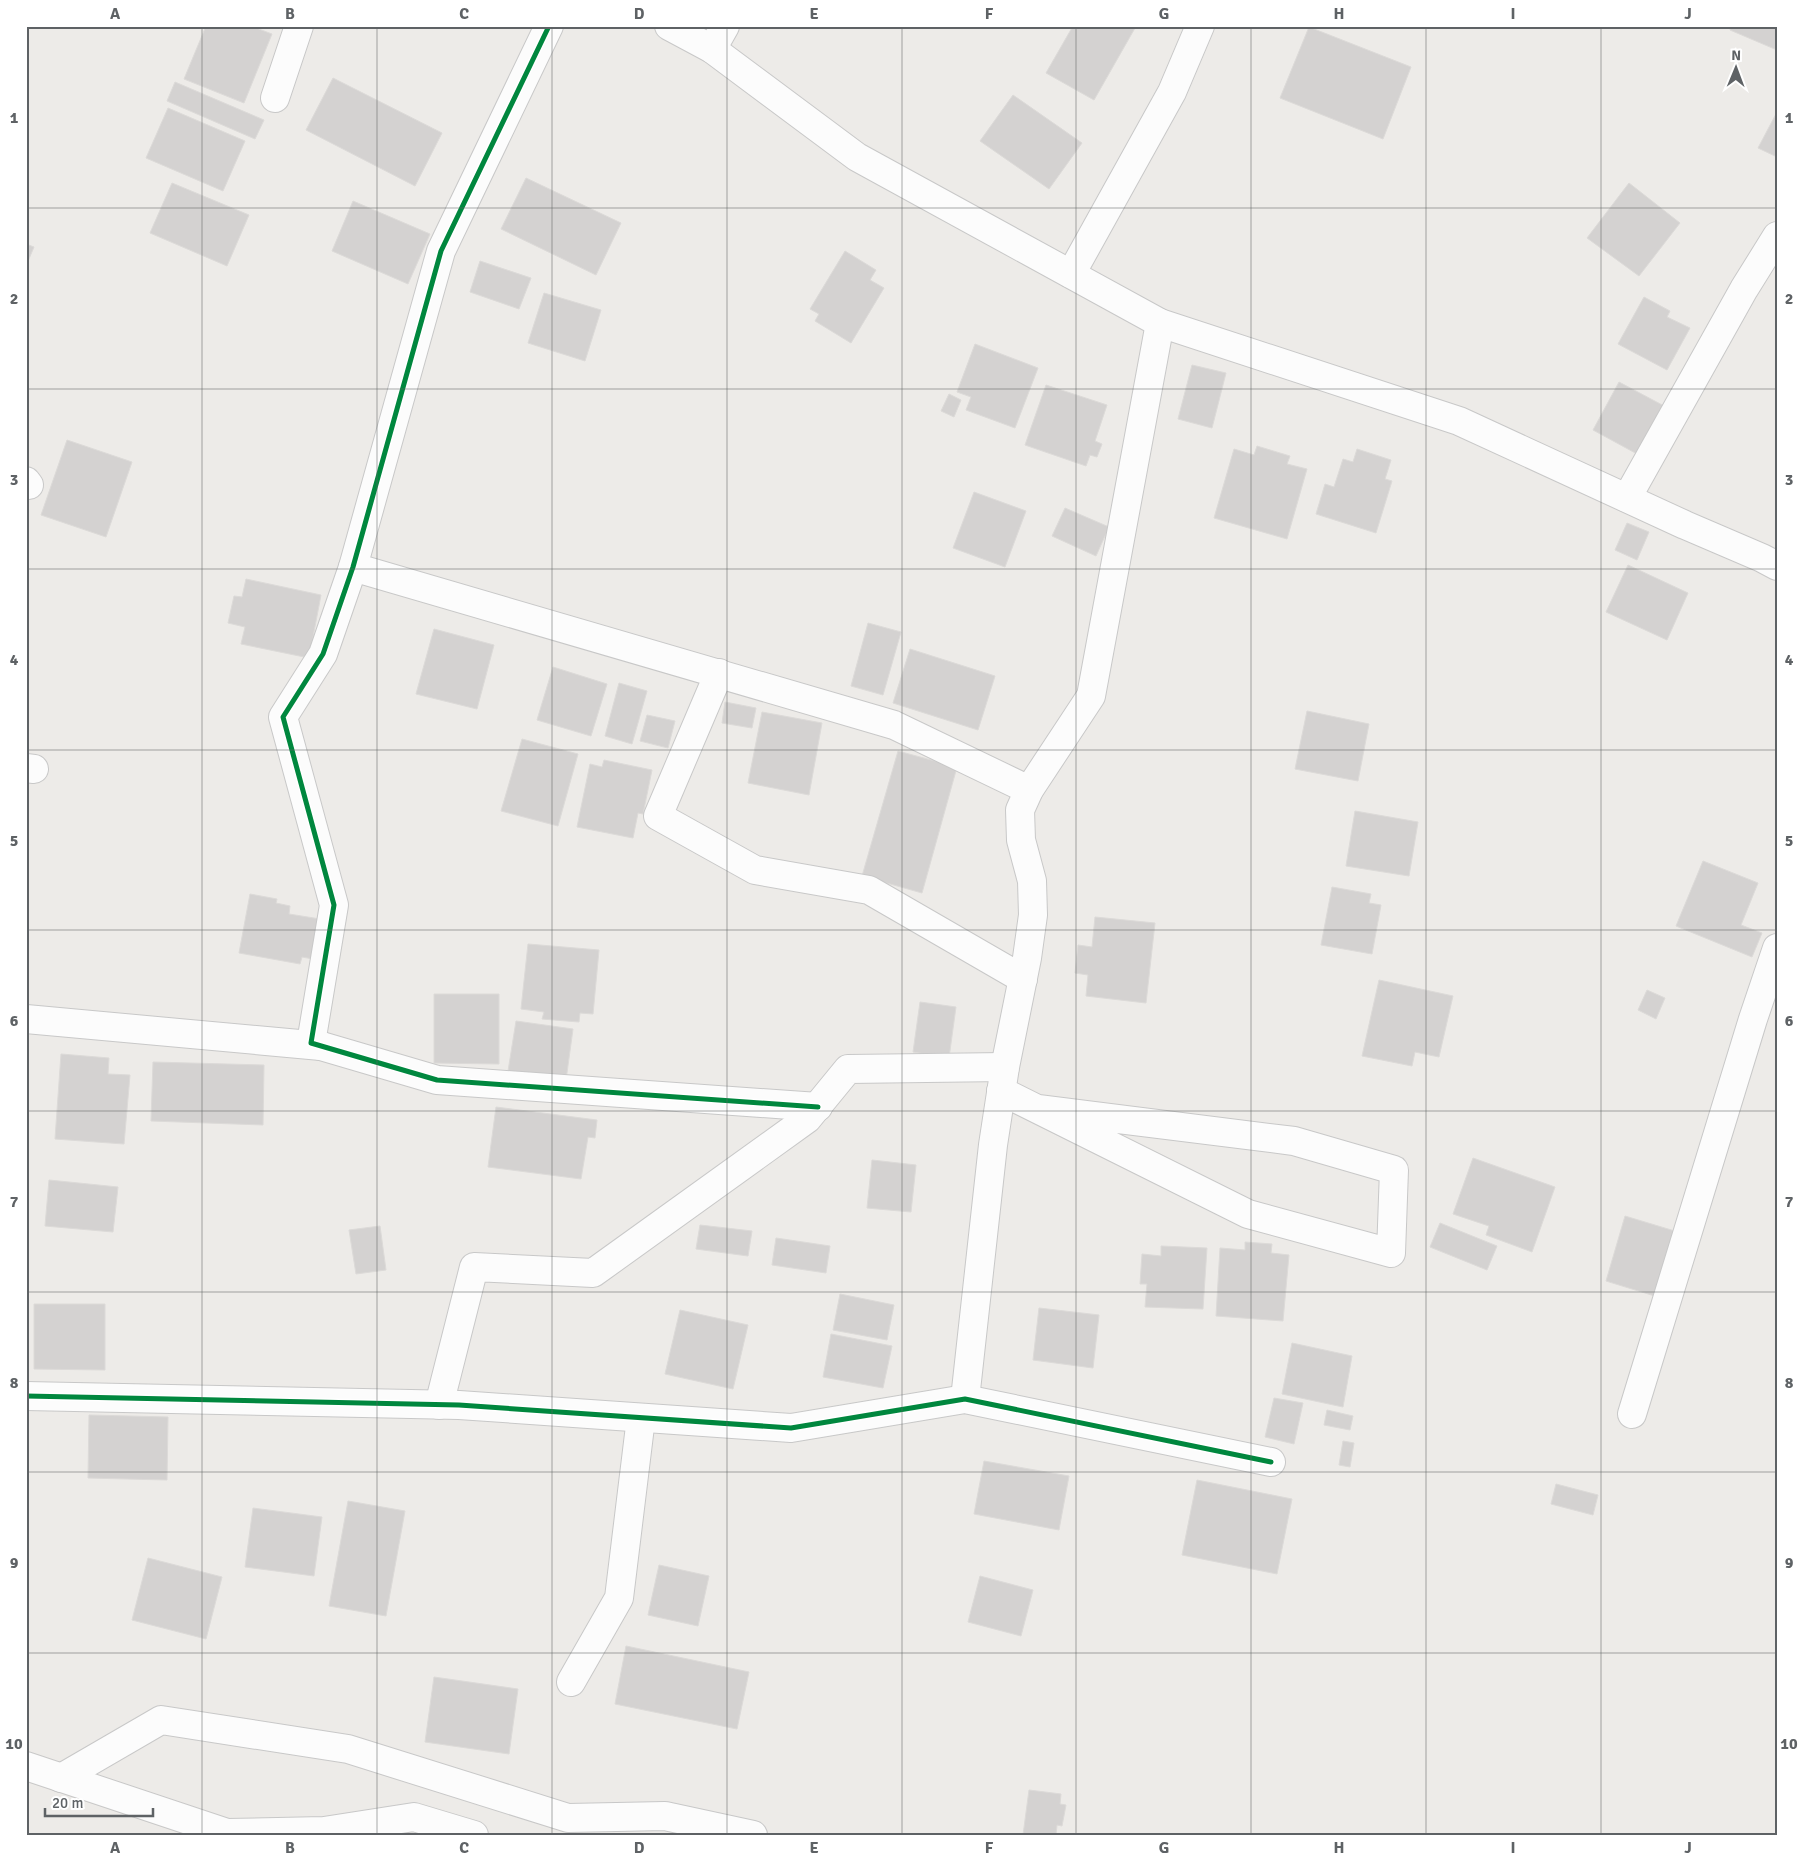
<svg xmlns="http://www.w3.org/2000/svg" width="1803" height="1861" font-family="Signika,sans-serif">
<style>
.building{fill:#d4d2d1;stroke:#dcdad8}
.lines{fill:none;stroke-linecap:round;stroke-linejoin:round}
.minor-casing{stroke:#c8c8c8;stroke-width:30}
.minor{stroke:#fcfcfc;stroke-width:28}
.cycleway-casing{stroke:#fff;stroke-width:8}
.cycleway{stroke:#00873e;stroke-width:5}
.grid{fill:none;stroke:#5e6265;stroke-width:1;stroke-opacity:0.55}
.neatline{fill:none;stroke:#5e6265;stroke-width:2}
.grid-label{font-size:16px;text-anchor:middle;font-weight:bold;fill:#5e6265}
</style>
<rect width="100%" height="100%" fill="#edebe8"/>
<g class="building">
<path d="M206,26H251L272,34L244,103L184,79Z"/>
<path d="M1073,26H1132L1135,28L1094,100L1046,73Z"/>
<path d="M1731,26H1777V50L1730,30Z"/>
<path d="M1309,27L1411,67L1383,139L1280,98Z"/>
<path d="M333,78L442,133L415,186L306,130Z"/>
<path d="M175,82L264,120L255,139L167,101Z"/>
<path d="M1013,95L1082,143L1049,189L980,141Z"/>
<path d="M168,108L245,141L223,191L146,158Z"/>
<path d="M1777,112V157L1758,148Z"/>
<path d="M526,178L621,223L596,275L501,229Z"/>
<path d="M172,183L249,215L227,266L150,233Z"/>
<path d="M1629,183L1680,223L1639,276L1587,238Z"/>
<path d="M353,201L430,234L408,284L332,251Z"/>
<path d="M26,244L34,247L26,266Z"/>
<path d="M845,251L876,270L870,280L884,288L851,343L815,321L819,314L810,309Z"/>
<path d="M480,261L531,278L519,309L470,292Z"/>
<path d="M544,293L601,310L585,361L528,343Z"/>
<path d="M1644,297L1670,311L1667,317L1690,328L1667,370L1618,344Z"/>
<path d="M975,344L1038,368L1015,428L966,410L971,397L957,392Z"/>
<path d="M1192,365L1226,373L1212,428L1178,419Z"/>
<path d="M1619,382L1666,407L1639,455L1593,430Z"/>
<path d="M1046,385L1107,405L1095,441L1102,444L1097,457L1090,455L1086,466L1025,445Z"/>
<path d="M949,394L961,400L954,417L941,411Z"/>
<path d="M67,440L132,462L106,537L41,515Z"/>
<path d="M1257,446L1290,456L1287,464L1307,469L1287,539L1214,518L1234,449L1254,455Z"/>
<path d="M1357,449L1391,460L1385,479L1392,481L1376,533L1316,514L1325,484L1334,487L1343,459L1353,462Z"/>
<path d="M974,492L1026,511L1005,567L953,548Z"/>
<path d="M1065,508L1109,527L1096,556L1052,536Z"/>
<path d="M1627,523L1649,532L1637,560L1615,550Z"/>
<path d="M1628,565L1688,593L1667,640L1606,612Z"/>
<path d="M246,579L321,595L309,658L241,644L245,627L228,623L234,596L242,597Z"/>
<path d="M868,623L901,632L883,695L851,686Z"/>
<path d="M434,629L494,645L477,709L416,694Z"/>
<path d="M910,649L995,676L978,730L893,703Z"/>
<path d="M553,667L607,684L591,736L537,720Z"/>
<path d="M619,683L647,691L632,744L605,736Z"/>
<path d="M725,702L756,708L752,728L722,723Z"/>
<path d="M1307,711L1369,724L1358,781L1295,769Z"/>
<path d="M762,712L822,723L809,795L748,783Z"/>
<path d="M647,715L675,721L668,748L640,741Z"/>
<path d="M522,739L578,754L558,826L501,811Z"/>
<path d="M898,751L957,767L922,893L862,876Z"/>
<path d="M604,760L652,770L643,814L638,813L633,838L577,827L590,764L602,767Z"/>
<path d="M1355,811L1418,822L1409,876L1346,866Z"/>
<path d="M1703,861L1758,883L1741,925L1762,933L1752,957L1676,926Z"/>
<path d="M1332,887L1371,894L1369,903L1381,905L1372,954L1321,945Z"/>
<path d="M250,894L277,899L276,903L290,906L289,914L320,919L313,959L302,957L300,964L239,953Z"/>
<path d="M1095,917L1155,923L1146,1003L1086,996L1088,975L1075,973L1078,945L1092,947Z"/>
<path d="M528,944L599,950L593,1014L580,1013L579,1022L542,1019L544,1012L521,1009Z"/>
<path d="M1379,980L1453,996L1439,1057L1415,1052L1412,1066L1362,1056Z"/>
<path d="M1647,990L1665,998L1656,1019L1638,1010Z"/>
<path d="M434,994H499V1064L434,1063Z"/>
<path d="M920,1002L956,1007L949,1058L913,1052Z"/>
<path d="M516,1021L573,1029L566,1080L508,1071Z"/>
<path d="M61,1054L109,1058L108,1074L130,1075L124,1144L55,1139Z"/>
<path d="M153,1062L264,1065L263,1125L151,1121Z"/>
<path d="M496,1107L597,1120L595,1138L588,1137L581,1179L488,1167Z"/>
<path d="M1473,1158L1555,1187L1532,1252L1486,1235L1489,1226L1453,1214Z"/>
<path d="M872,1160L916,1165L911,1212L867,1208Z"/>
<path d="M49,1180L118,1187L113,1232L45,1226Z"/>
<path d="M1625,1216L1678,1232L1658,1297L1606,1281Z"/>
<path d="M1440,1223L1497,1246L1487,1270L1430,1247Z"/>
<path d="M700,1225L752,1231L748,1256L696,1249Z"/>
<path d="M380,1226L386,1270L356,1274L349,1230Z"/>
<path d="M776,1238L830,1246L826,1273L772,1265Z"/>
<path d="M1245,1242L1272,1244L1271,1253L1289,1255L1283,1321L1216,1316L1220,1248L1245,1250Z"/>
<path d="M1161,1246L1207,1248L1203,1309L1145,1307L1147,1284H1140L1142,1254L1161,1256Z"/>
<path d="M840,1294L894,1305L887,1340L833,1330Z"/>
<path d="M34,1304H105V1370L34,1369Z"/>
<path d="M1039,1308L1099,1315L1093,1368L1033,1360Z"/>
<path d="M680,1310L748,1325L733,1389L665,1374Z"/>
<path d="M831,1334L892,1346L883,1388L823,1377Z"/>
<path d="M1292,1343L1352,1356L1343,1407L1282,1394Z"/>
<path d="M1274,1398L1303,1403L1294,1444L1265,1437Z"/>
<path d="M1327,1410L1353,1416L1350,1430L1324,1425Z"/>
<path d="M89,1415L168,1417L167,1480L88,1478Z"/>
<path d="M1343,1441L1354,1443L1350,1467L1339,1465Z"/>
<path d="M984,1461L1069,1476L1059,1530L974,1514Z"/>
<path d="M1197,1480L1292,1499L1277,1574L1182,1555Z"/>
<path d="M1556,1484L1598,1495L1593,1515L1551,1504Z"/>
<path d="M348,1501L405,1511L386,1616L329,1606Z"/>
<path d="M253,1508L322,1517L314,1576L245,1567Z"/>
<path d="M148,1558L222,1577L206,1639L132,1620Z"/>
<path d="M659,1565L709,1576L698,1626L648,1615Z"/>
<path d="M980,1576L1033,1590L1021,1636L968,1622Z"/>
<path d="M626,1646L749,1672L737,1729L615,1704Z"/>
<path d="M434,1677L518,1689L509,1754L425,1742Z"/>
<path d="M1029,1790L1061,1794L1060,1804L1066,1805L1062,1826L1057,1825L1056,1835H1023Z"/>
</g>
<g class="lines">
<g class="minor-casing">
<g id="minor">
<path d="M549,26L441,251L353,567L323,654L283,717L334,905L311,1043L437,1080L818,1107"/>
<path d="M669,26L712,49L857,157L1160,323L1459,421L1685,525L1762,558L1777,566"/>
<path d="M712,49L725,26"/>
<path d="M275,98L299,26"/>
<path d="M1071,274L1172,92L1200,26"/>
<path d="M26,481L29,485"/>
<path d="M1627,498L1744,289L1777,236"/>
<path d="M353,567L894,725L1029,790"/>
<path d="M719,673L658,816L755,870L869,890L1023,979"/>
<path d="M26,768L34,769"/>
<path d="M26,1019L321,1046"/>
<path d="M1001,1091L1248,1214L1391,1253L1394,1170L1294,1141L1038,1109"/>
<path d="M26,1396L459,1405L791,1428L965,1399L1271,1462"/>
<path d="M965,1399L993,1145L1005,1067L1027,958L1033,915L1032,881L1021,840L1020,810L1029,790L1091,696L1160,323"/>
<path d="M439,1405L474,1267L593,1273L807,1119L848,1069L1005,1067"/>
<path d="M1632,1414L1753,1019L1777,948"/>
<path d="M571,1682L619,1598L641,1418"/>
<path d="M26,1766L227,1833L324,1831L414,1817L474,1835"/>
<path d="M61,1778L161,1720L348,1749L568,1818L665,1816L753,1835"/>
</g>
</g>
<use href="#minor" class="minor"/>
<g class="cycleway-casing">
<g id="cycleway">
<path d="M549,26L441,251L353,567L323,654L283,717L334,905L311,1043L437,1080L818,1107"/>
<path d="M26,1396L459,1405L791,1428L965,1399L1271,1462"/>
</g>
</g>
<use href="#cycleway" class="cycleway"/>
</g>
<path class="grid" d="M202,26V1835M377,26V1835M552,26V1835M727,26V1835M902,26V1835M1076,26V1835M1251,26V1835M1426,26V1835M1601,26V1835M26,208H1777M26,389H1777M26,569H1777M26,750H1777M26,930H1777M26,1111H1777M26,1292H1777M26,1472H1777M26,1653H1777"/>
<rect width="1803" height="1861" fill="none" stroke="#ffffff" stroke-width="55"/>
<g transform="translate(1736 68) rotate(1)" stroke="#ffffff" stroke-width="4" paint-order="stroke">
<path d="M0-4L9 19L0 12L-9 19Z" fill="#5e6265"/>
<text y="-8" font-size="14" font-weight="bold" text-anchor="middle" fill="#5e6265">N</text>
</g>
<path d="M45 1808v8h108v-8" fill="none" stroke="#5e6265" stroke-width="2.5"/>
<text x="52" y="1808" font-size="15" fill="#5e6265" stroke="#ffffff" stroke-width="4" paint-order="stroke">20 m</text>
<rect x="28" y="28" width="1748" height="1806" class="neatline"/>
<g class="grid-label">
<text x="115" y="19">A</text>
<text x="290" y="19">B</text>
<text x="464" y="19">C</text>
<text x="639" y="19">D</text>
<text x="814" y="19">E</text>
<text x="989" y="19">F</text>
<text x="1164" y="19">G</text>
<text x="1339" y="19">H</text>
<text x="1513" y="19">I</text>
<text x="1688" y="19">J</text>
<text x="14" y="123">1</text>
<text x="1789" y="123">1</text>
<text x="14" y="304">2</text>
<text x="1789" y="304">2</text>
<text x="14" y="485">3</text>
<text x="1789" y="485">3</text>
<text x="14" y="665">4</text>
<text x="1789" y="665">4</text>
<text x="14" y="846">5</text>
<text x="1789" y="846">5</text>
<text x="14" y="1026">6</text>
<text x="1789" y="1026">6</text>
<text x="14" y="1207">7</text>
<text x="1789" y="1207">7</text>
<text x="14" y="1388">8</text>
<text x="1789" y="1388">8</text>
<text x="14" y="1568">9</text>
<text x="1789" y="1568">9</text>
<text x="14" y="1749">10</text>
<text x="1789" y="1749">10</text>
<text x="115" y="1853">A</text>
<text x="290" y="1853">B</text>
<text x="464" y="1853">C</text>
<text x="639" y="1853">D</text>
<text x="814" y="1853">E</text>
<text x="989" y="1853">F</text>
<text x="1164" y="1853">G</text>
<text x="1339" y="1853">H</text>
<text x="1513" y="1853">I</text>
<text x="1688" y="1853">J</text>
</g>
</svg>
